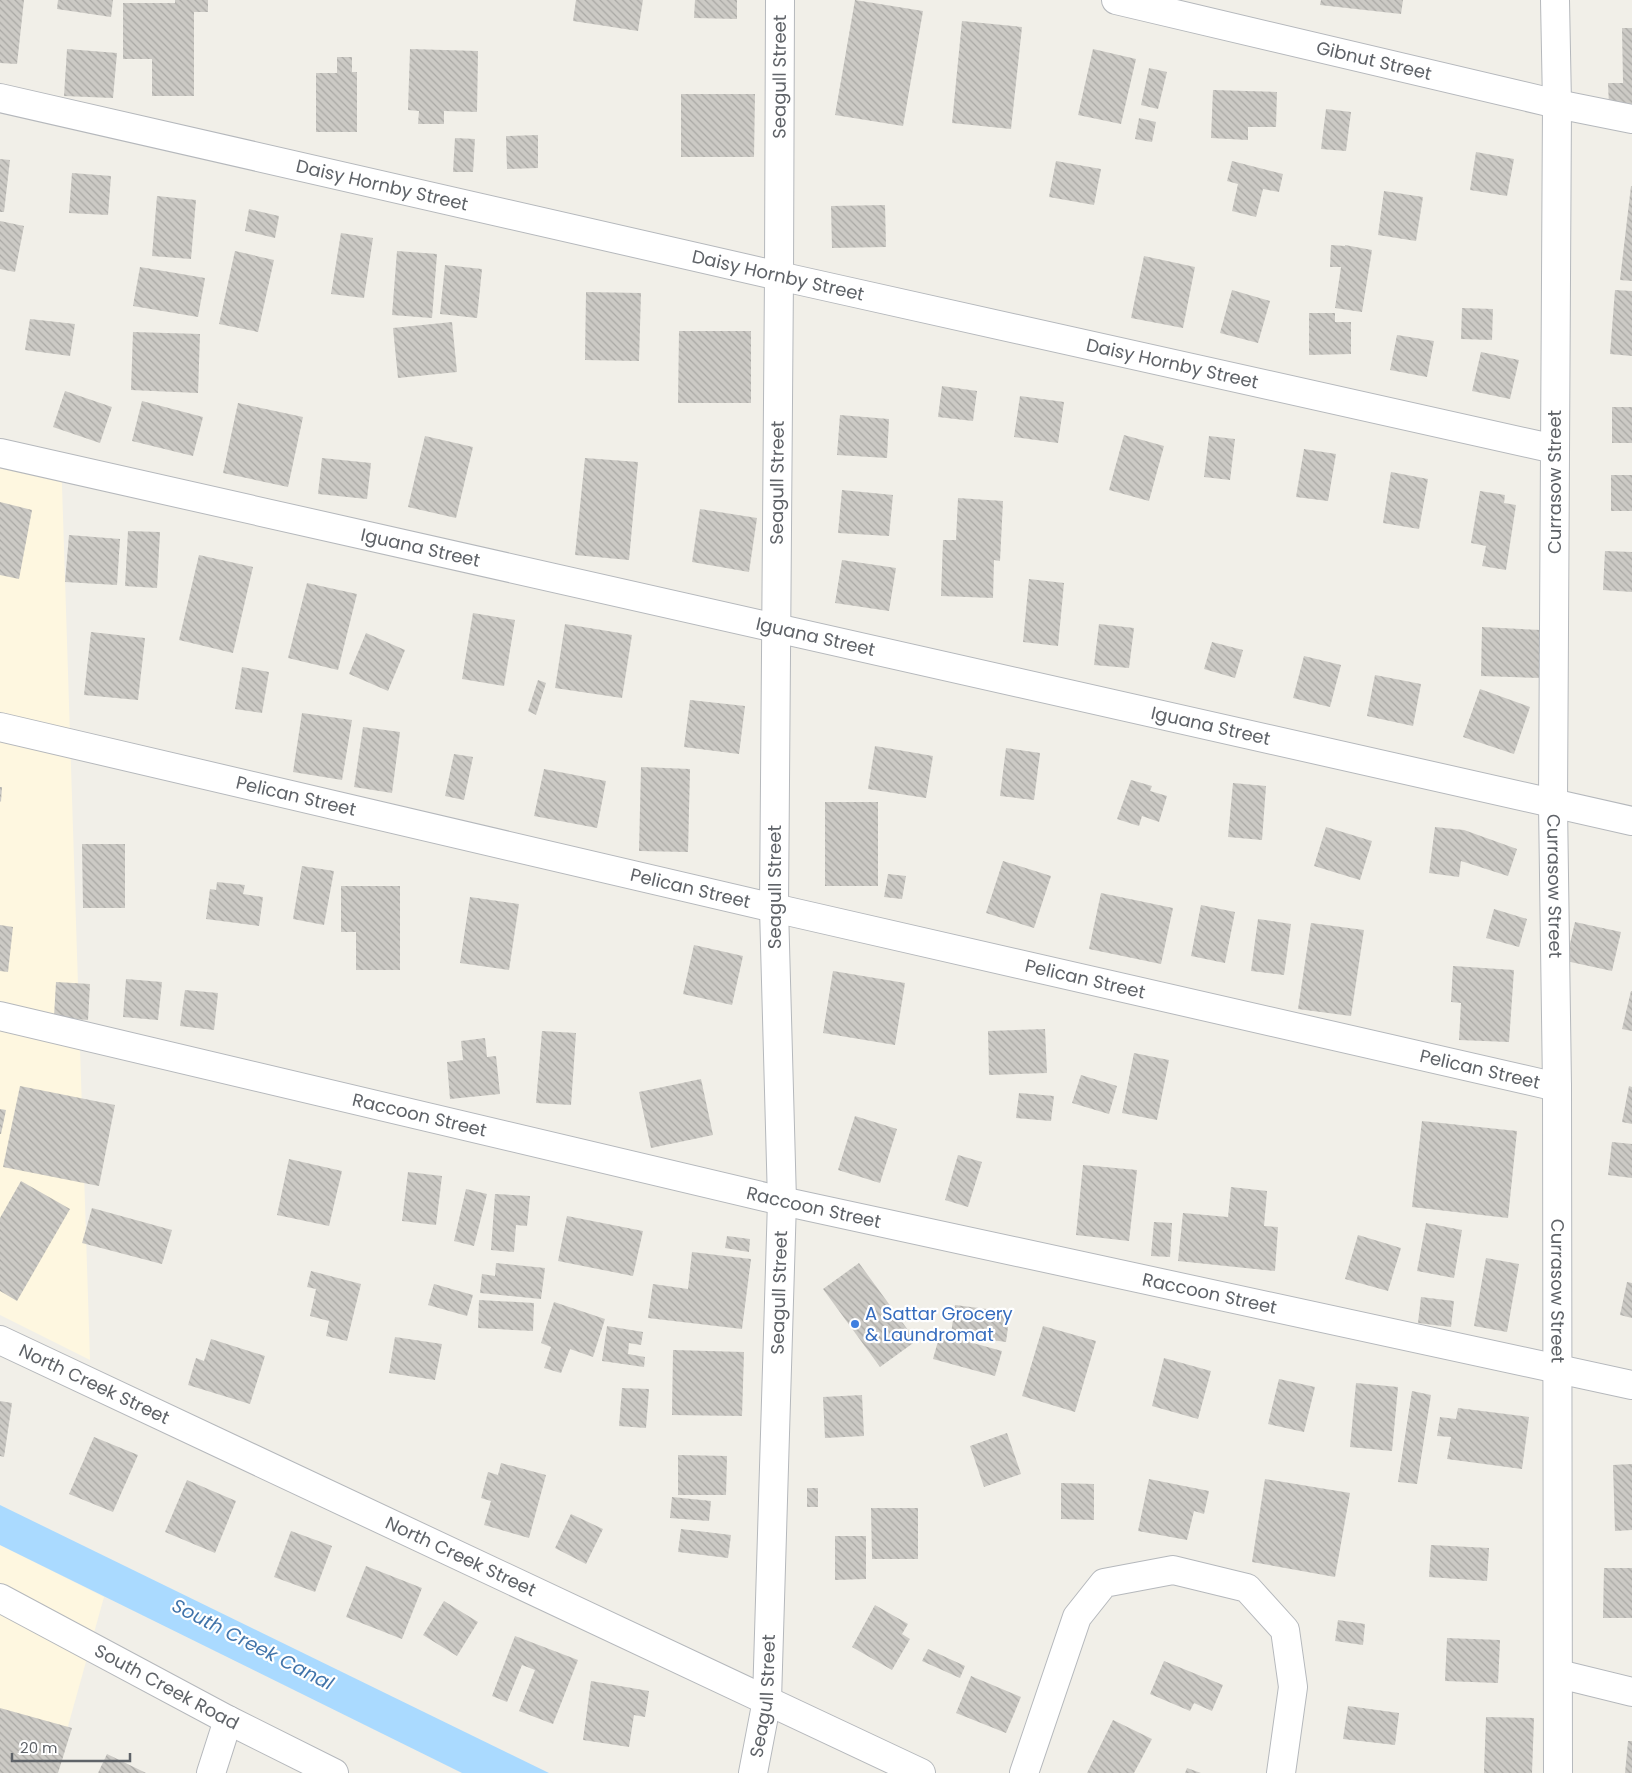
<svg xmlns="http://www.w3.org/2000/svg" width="1632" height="1773" font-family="Poppins,sans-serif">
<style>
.commercial{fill:#fef7e0}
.water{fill:#aadaff}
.building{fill:url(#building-back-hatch)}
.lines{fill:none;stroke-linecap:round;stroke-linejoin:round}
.minor-casing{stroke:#b5b8bc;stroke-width:30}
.tertiary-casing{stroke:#b5b8bc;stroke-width:30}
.minor{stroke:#fff;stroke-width:28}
.tertiary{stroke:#fff;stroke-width:28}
.shop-dot{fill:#3f7fe0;stroke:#fff;stroke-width:2}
.labels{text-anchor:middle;stroke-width:4.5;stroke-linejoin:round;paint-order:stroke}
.street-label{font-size:18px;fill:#5f6368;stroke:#fff}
.shop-label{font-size:18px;fill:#366cbe;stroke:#fff;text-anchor:start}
.water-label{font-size:19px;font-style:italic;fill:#4174aa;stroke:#fff}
</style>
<defs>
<pattern id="building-back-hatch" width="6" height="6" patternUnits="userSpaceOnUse" patternTransform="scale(1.25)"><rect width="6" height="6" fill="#cccac5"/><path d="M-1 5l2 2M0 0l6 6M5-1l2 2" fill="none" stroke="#a9a8a4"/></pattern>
</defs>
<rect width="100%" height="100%" fill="#f1efe8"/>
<g class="commercial">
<path d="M0,441L61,454L90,1360L0,1315Z"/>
<path d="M0,1545L104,1597L55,1773H0Z"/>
</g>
<path class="water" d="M0,1505L549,1773H462L0,1545Z"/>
<g class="building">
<path d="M0,0H24L17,64L0,63Z"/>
<path d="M58,0H113L111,17L57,9Z"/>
<path d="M175,0H208V12H194V96H152V59H123V3H175Z"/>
<path d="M576,0H643L638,31L573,21Z"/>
<path d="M695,0H737V19L694,18Z"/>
<path d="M855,0L923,11L903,126L835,115Z"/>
<path d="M1321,0H1403L1401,14L1320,5Z"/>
<path d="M962,21L1022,27L1011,129L952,123Z"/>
<path d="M1622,28H1632V105L1609,106L1608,83H1623Z"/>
<path d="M67,49L117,53L113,98L64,96Z"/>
<path d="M410,49L478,51L477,112L444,111V124H418L419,111L408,110Z"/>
<path d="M1093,49L1136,59L1121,124L1078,115Z"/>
<path d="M337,57H352V72H357V132H316V73H337Z"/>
<path d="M1149,68L1167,72L1158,109L1141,105Z"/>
<path d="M1213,90L1277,92L1276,127H1248V140L1211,138Z"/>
<path d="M681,94H755L754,157H681Z"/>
<path d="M1326,109L1351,112L1346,151L1321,149Z"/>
<path d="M1139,118L1156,122L1152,142L1135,139Z"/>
<path d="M538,135V168L507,169L506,136Z"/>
<path d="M455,138L475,139L473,172H453Z"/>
<path d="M1476,152L1514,159L1507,196L1470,190Z"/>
<path d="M0,159L10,160L4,212H0Z"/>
<path d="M1056,161L1101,169L1094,205L1049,197Z"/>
<path d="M1232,161L1283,174L1279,192L1263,189L1256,217L1232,211L1238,184L1227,181Z"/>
<path d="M72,173L111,176L108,215L69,213Z"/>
<path d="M1631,186H1632V281L1620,280Z"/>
<path d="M1384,191L1423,197L1416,241L1378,235Z"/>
<path d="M157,196L196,200L191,259L152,256Z"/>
<path d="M885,205L886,247L832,248L831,206Z"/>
<path d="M249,209L279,216L275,238L245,231Z"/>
<path d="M0,221L24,226L15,272L0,269Z"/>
<path d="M341,233L373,238L364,298L331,294Z"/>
<path d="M1331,245L1345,246V245L1372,250L1362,312L1335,308L1341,267H1330Z"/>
<path d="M235,251L274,260L258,332L219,324Z"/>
<path d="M397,251L437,254L432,318L392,315Z"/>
<path d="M1144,256L1195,267L1183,328L1131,318Z"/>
<path d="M445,265L482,269L477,318L440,314Z"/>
<path d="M140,267L205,278L198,317L133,306Z"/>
<path d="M1232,290L1270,301L1258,343L1220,333Z"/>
<path d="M1615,290L1632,291V356L1610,354Z"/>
<path d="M586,292L641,293L639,361L585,360Z"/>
<path d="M1462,308L1493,309L1492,340L1461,339Z"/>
<path d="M1309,313H1335V322H1351V354L1309,355Z"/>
<path d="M30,319L75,324L70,356L25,350Z"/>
<path d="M452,322L457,372L398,378L393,328Z"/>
<path d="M679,331H751V403H678Z"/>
<path d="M133,332L200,334L198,393L131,390Z"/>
<path d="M1397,335L1434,341L1427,377L1390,370Z"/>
<path d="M1481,352L1519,360L1510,399L1472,391Z"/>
<path d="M942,386L977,391L973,421L938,417Z"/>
<path d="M65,391L112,407L100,443L53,427Z"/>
<path d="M1020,396L1064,402L1058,443L1014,437Z"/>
<path d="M142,401L203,417L193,456L132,441Z"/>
<path d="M238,403L303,417L288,487L223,473Z"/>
<rect x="1612" y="407" width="20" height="36"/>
<path d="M840,415L889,419L887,458L837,455Z"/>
<path d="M1124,435L1164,446L1149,501L1109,490Z"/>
<path d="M425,436L473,447L456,518L408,507Z"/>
<path d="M1209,436L1235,439L1230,480L1204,477Z"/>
<path d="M1304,449L1336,454L1328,501L1296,497Z"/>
<path d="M322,458L371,463L367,499L318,494Z"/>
<path d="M585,458L638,462L629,560L575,555Z"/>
<path d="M1391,472L1428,479L1419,529L1383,523Z"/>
<rect x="1611" y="475" width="21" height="36"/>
<path d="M842,490L893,495L889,536L838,533Z"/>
<path d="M1480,491L1505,495L1504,503L1516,505L1506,570L1482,566L1486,546L1471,543Z"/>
<path d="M958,498L1003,501L1000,561L994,560L993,598L941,596L943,540H956Z"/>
<path d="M0,502L32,510L19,579L0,575Z"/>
<path d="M700,509L757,518L749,572L692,562Z"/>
<path d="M128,531L160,532L157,588L125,586Z"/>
<path d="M69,535L120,539L117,585L65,582Z"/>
<path d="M1605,551L1632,552V592L1603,590Z"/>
<path d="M199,555L253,567L233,653L179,640Z"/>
<path d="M842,560L896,568L889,611L835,603Z"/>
<path d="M1029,579L1064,583L1058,646L1023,642Z"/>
<path d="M307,583L357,594L338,670L288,658Z"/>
<path d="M473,613L515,620L504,686L462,679Z"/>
<path d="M565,624L632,635L622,698L555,688Z"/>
<path d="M1099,624L1134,628L1129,668L1094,665Z"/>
<path d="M1482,627L1541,630L1539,678L1481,676Z"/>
<path d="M91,632L145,638L138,700L84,695Z"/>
<path d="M366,633L405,650L388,691L349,674Z"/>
<path d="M1212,642L1243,650L1235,678L1204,669Z"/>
<path d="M1304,656L1341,665L1330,707L1293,698Z"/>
<path d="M242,667L269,672L262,713L235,709Z"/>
<path d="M1375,675L1421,684L1413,726L1367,716Z"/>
<path d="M538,680L546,683L536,715L528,711Z"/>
<path d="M1480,689L1530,707L1514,754L1463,737Z"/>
<path d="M690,700L745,706L739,754L684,747Z"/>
<path d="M302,713L352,720L342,780L293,772Z"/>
<path d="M363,727L400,732L392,793L354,787Z"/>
<path d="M875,746L933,756L926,798L868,789Z"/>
<path d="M1006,748L1040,753L1034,800L1000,796Z"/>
<path d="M454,754L473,757L464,800L445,796Z"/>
<path d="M641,767L690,769L688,852L639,851Z"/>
<path d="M544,769L606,781L597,828L534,816Z"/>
<path d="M1131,780L1152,786L1150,791L1167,796L1159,822L1142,816L1139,826L1117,819Z"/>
<path d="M1233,783L1266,786L1262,840L1228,837Z"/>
<path d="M0,787H2L1,802L0,801Z"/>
<rect x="825" y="802" width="53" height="84"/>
<path d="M1326,827L1372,841L1360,880L1314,866Z"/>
<path d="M1435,827L1464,830L1517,849L1508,876L1461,861L1459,877L1429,873Z"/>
<path d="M82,844H125V908H83Z"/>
<path d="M1003,861L1051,876L1034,928L986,913Z"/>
<path d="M302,866L334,871L324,925L293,919Z"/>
<path d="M888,874L906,876L902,899L884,897Z"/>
<path d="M217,882L245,885L243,894L263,897L259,926L206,919L210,889L216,890Z"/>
<path d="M341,886H400V970H356V932H341Z"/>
<path d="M1101,893L1173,908L1161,964L1089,949Z"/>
<path d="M470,897L519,904L509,970L460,963Z"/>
<path d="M1201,905L1235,912L1225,963L1191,956Z"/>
<path d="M1494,909L1527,919L1519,947L1486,938Z"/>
<path d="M1258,919L1291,924L1284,975L1251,971Z"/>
<path d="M1575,922L1621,932L1612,971L1566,961Z"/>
<path d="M1311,923L1364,930L1351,1016L1298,1009Z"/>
<path d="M0,925L13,927L8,972L0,971Z"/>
<path d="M694,945L743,956L732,1005L683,994Z"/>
<path d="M1453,966L1514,970L1509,1042L1459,1040L1461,1003L1451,1002Z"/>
<path d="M833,971L905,983L895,1045L823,1033Z"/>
<path d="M126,979L162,982L158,1020L123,1017Z"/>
<path d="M56,982L90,984L88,1020L54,1017Z"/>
<path d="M185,990L218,993L214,1030L180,1026Z"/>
<path d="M1631,991H1632V1031L1622,1029Z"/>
<path d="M1045,1029L1047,1073L989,1075L988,1031Z"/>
<path d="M542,1031L576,1033L571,1105L536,1103Z"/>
<path d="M485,1038L487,1057L496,1056L500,1094L450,1099L447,1062L463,1060L461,1041Z"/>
<path d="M1134,1053L1169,1060L1157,1120L1122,1113Z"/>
<path d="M1081,1075L1117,1086L1109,1114L1072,1103Z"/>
<path d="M701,1079L713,1135L651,1148L639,1092Z"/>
<path d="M20,1086L115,1105L99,1186L3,1167Z"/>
<path d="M1629,1086L1632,1087V1124L1622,1122Z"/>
<path d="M1019,1093L1054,1096L1051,1121L1016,1118Z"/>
<path d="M0,1109L6,1110L1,1134H0Z"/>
<path d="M855,1116L897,1129L880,1183L838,1170Z"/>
<path d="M1422,1121L1517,1131L1508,1218L1412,1207Z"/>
<path d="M1612,1142L1632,1144V1178L1608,1175Z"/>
<path d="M958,1155L982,1162L968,1207L945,1200Z"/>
<path d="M289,1159L342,1171L329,1226L277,1215Z"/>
<path d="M1083,1165L1137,1170L1129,1241L1076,1235Z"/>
<path d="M408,1172L442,1176L436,1225L402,1221Z"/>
<path d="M21,1181L70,1209L17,1301L0,1291V1218Z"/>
<path d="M1231,1187L1267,1191L1264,1226L1278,1227L1275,1271L1178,1261L1183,1213L1228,1217Z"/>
<path d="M466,1189L487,1194L474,1246L454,1241Z"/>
<path d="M495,1194L530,1196L527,1226L516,1225L514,1252L491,1250Z"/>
<path d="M92,1208L172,1230L162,1264L82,1243Z"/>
<path d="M567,1216L643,1231L633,1276L558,1261Z"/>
<path d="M1154,1222L1172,1223L1170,1257L1151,1256Z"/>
<path d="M1426,1223L1462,1230L1454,1278L1417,1271Z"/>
<path d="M1358,1235L1401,1248L1388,1291L1345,1279Z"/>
<path d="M727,1236L750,1239L749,1252L725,1248Z"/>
<path d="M692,1252L751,1259L742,1329L648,1318L653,1284L688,1289Z"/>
<path d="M1486,1258L1519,1264L1507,1332L1474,1326Z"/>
<path d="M496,1263L545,1268L541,1299L480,1293L482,1274L495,1276Z"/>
<path d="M859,1263L916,1341L880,1367L823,1289Z"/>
<path d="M311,1271L361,1284L347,1341L326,1336L329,1321L310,1316L316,1289L307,1287Z"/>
<path d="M1627,1282L1632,1283V1318L1620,1315Z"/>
<path d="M434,1284L473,1295L467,1316L428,1305Z"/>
<path d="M1421,1297L1454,1301L1451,1327L1418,1323Z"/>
<path d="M479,1300L534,1303L533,1331L478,1328Z"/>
<path d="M554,1302L605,1319L593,1357L570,1349L561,1373L544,1368L551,1347L541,1343Z"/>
<path d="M955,1305L1010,1312L1006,1342L951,1334Z"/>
<path d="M607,1326L643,1332L641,1345L629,1343L628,1354L645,1357L644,1367L602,1361Z"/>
<path d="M1043,1326L1096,1341L1075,1412L1022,1396Z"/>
<path d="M940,1334L1002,1351L995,1376L933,1359Z"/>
<path d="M395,1337L442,1344L435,1380L389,1373Z"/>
<path d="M211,1339L265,1356L250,1404L188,1385L196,1358L204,1361Z"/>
<path d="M673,1350L744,1352L742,1416L672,1415Z"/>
<path d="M1164,1358L1211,1371L1198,1419L1152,1406Z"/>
<path d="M1279,1379L1315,1387L1304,1432L1268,1424Z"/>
<path d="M1356,1383L1398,1387L1392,1451L1350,1447Z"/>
<path d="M622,1388L649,1389L646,1428L619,1426Z"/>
<path d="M1412,1391L1431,1395L1417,1484L1398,1482Z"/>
<path d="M862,1395L864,1436L825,1438L823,1397Z"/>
<path d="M0,1401L12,1403L4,1457L0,1456Z"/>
<path d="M1458,1408L1529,1417L1522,1469L1447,1459L1451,1437L1437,1436L1440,1417L1456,1419Z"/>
<path d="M1007,1433L1021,1474L984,1487L970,1446Z"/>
<path d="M94,1437L138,1455L113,1512L69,1494Z"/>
<path d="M678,1455L727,1456L726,1495H678Z"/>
<path d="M501,1463L546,1475L529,1538L484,1525L491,1501L481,1498L488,1472L498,1475Z"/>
<path d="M1632,1464V1530L1615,1531L1613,1465Z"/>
<path d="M1149,1479L1209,1491L1204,1514L1194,1511L1187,1540L1138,1531Z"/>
<path d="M1265,1479L1350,1493L1335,1577L1252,1562Z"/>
<path d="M187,1480L236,1501L215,1553L165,1532Z"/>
<path d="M1061,1483L1094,1484V1520L1061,1519Z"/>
<rect x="807" y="1488" width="11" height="19"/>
<path d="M672,1497L711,1501L709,1521L670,1518Z"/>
<path d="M871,1508H918V1559H872Z"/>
<path d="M571,1514L603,1529L586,1564L555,1548Z"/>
<path d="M681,1529L731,1535L728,1558L678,1552Z"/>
<path d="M291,1531L332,1546L315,1592L274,1577Z"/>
<path d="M835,1536H866V1579L835,1580Z"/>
<path d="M1431,1545L1489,1548L1487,1581L1429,1577Z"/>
<path d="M366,1566L422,1588L402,1639L346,1617Z"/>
<path d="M1604,1568H1632V1618H1603Z"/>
<path d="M444,1601L478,1622L457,1656L423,1635Z"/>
<path d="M875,1605L908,1624L902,1634L910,1639L892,1670L852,1647Z"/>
<path d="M1338,1620L1365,1624L1363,1645L1335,1641Z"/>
<path d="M515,1636L578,1660L553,1724L519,1711L535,1670L522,1665L507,1702L492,1696Z"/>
<path d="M1447,1638L1500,1640L1498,1683L1445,1681Z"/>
<path d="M928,1649L965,1666L960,1678L922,1661Z"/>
<path d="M1164,1661L1223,1685L1212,1711L1194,1703L1190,1711L1150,1694Z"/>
<path d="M971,1676L1021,1697L1006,1733L956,1713Z"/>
<path d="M591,1681L649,1691L645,1717L634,1715L629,1747L583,1740Z"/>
<path d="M1348,1706L1399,1713L1395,1745L1343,1739Z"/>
<path d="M0,1708L72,1728L58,1773H0Z"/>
<path d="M1486,1717L1534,1718L1532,1773H1484Z"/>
<path d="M1113,1720L1152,1739L1134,1773H1087Z"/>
<path d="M1628,1741H1632V1773H1625Z"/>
<path d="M107,1754L146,1773H98Z"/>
<path d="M1187,1768L1201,1773H1185Z"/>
</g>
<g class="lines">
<g class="minor-casing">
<g id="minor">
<path id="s1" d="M1116,0L1557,104L1632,119"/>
<path id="s2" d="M1555,0L1557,104L1553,804L1557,1087L1558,1773"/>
<path id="s3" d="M0,98L779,276L1555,449"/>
<path id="s4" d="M0,453L1632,821"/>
<path id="s5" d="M0,727L774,908L1557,1087"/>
<path id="s6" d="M0,1340L921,1773"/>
<path id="s7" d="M0,1598L228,1720L334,1773"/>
<path d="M1559,1674L1632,1692"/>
<path d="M211,1773L228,1720"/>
<path id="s8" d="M753,1773L767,1700L782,1201L774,908L779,276L780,0"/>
<path d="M1024,1773L1077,1617L1104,1583L1173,1570L1247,1588L1285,1630L1293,1687L1281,1773"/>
</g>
</g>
<g class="tertiary-casing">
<g id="tertiary">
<path id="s9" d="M0,1016L782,1201L1632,1385"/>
</g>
</g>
<use href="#minor" class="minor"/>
<use href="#tertiary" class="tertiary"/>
</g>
<circle class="shop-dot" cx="855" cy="1324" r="5"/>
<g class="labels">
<g class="street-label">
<text dy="6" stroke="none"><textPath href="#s1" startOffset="265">Gibnut Street</textPath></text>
<text dy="6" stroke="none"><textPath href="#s8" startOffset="1698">Seagull Street</textPath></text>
<text dy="6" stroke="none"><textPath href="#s3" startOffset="392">Daisy Hornby Street</textPath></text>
<text dy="6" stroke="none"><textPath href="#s3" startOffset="798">Daisy Hornby Street</textPath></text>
<text dy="6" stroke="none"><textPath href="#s3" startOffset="1202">Daisy Hornby Street</textPath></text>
<text dy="6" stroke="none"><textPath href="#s8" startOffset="1292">Seagull Street</textPath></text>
<text transform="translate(1555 482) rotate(-90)" y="6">Currasow Street</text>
<text dy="6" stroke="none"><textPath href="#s4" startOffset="431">Iguana Street</textPath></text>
<text dy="6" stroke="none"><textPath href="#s4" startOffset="836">Iguana Street</textPath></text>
<text dy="6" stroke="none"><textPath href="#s4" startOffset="1241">Iguana Street</textPath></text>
<text dy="6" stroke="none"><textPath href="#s5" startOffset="304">Pelican Street</textPath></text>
<text dy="6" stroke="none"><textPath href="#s2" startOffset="886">Currasow Street</textPath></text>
<text transform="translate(775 887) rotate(-90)" y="6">Seagull Street</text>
<text dy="6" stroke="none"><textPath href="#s5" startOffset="709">Pelican Street</textPath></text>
<text dy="6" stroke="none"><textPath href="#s5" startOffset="1114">Pelican Street</textPath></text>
<text dy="6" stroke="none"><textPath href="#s5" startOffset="1519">Pelican Street</textPath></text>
<text dy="6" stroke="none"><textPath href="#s9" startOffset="431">Raccoon Street</textPath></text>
<text dy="6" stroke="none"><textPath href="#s9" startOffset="836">Raccoon Street</textPath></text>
<text dy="6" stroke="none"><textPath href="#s2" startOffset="1291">Currasow Street</textPath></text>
<text dy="6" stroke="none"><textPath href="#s8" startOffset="482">Seagull Street</textPath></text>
<text dy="6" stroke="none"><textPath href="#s9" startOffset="1241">Raccoon Street</textPath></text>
<text dy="6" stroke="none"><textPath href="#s6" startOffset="104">North Creek Street</textPath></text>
<text dy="6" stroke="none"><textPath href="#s6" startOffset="509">North Creek Street</textPath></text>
<text dy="6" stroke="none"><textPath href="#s7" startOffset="189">South Creek Road</textPath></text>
<text dy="6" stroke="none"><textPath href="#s8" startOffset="78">Seagull Street</textPath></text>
</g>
<g class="shop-label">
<text x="865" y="1320">A Sattar Grocery<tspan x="865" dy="21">&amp; Laundromat</tspan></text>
</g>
<g class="water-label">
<text transform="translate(253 1644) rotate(27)" y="7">South Creek Canal</text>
</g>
</g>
<path d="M12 1753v8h118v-8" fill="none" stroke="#5f6368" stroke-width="2.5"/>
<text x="20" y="1753" font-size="15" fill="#5f6368" stroke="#ffffff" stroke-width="4" paint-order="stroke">20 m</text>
</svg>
